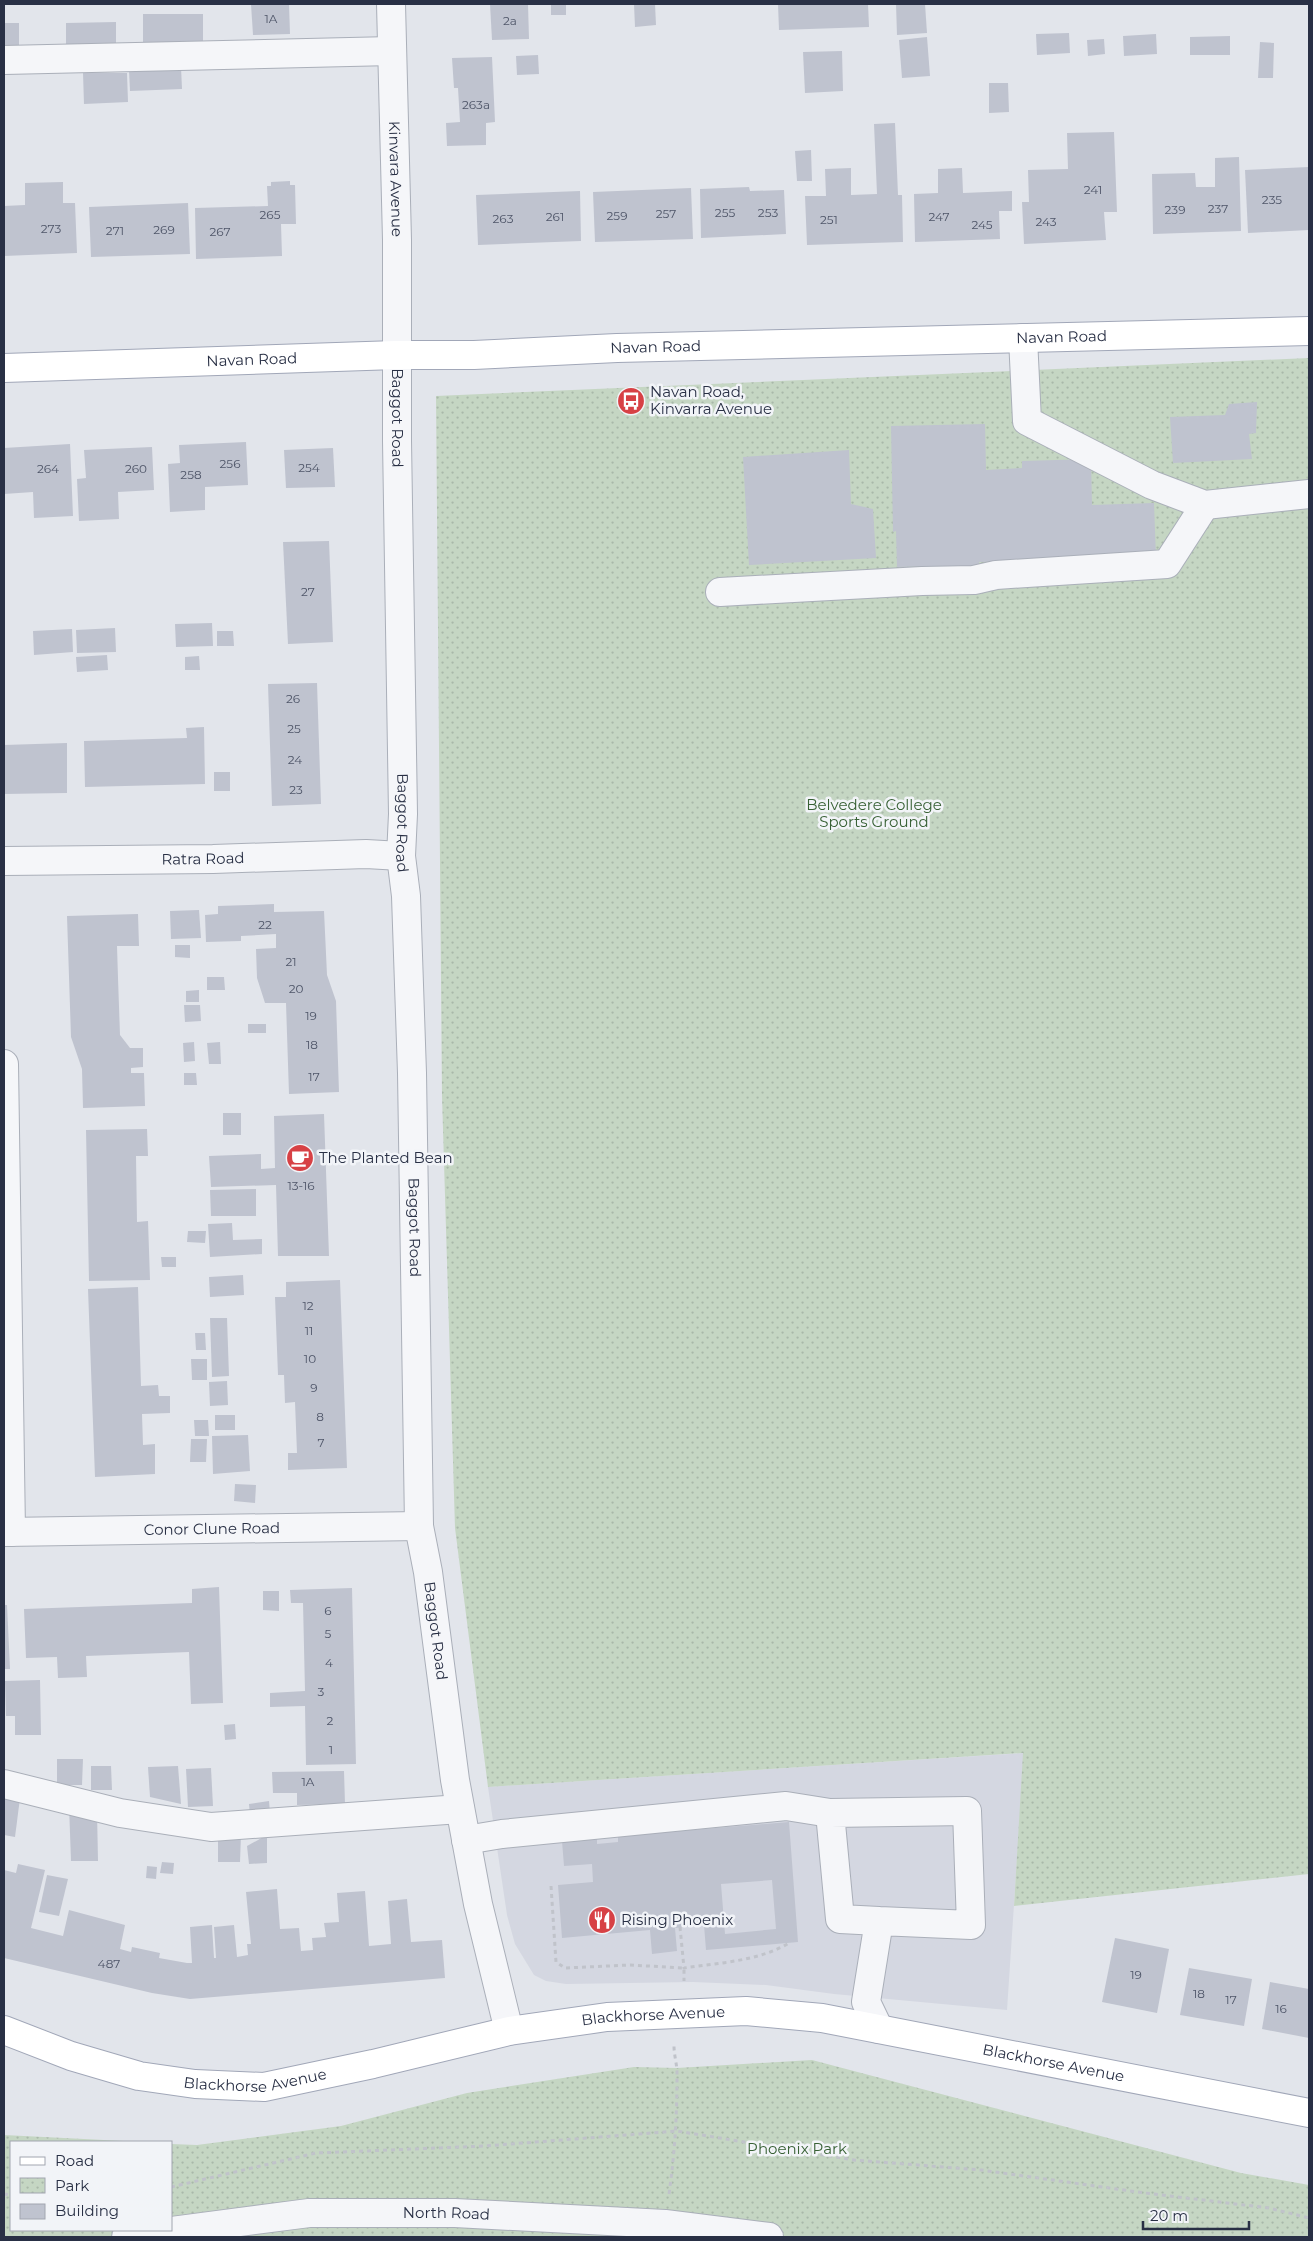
<svg xmlns="http://www.w3.org/2000/svg" width="1313" height="2241" font-family="Montserrat,sans-serif">
<style>
.built{fill:#d4d7e1}
.park{fill:url(#park-dots)}
.building{fill:#bfc3cf;fill-rule:evenodd}
.lines{fill:none;stroke-linecap:round;stroke-linejoin:round}
.minor-casing{stroke:#aaafb9;stroke-width:30}
.major-casing{stroke:#a1a7b8;stroke-width:30}
.path{stroke:#c0c3ca;stroke-width:3;stroke-dasharray:4 4;stroke-linecap:butt}
.minor{stroke:#f5f6f9;stroke-width:28}
.major{stroke:#fff;stroke-width:28}
.labels{text-anchor:middle;stroke-width:5;stroke-linejoin:round;paint-order:stroke}
.number-label{font-size:12px;fill:#4e5568}
.street-label{font-size:15px;fill:#293045;stroke:#f2f4f8}
.poi-label{font-size:15px;fill:#293045;stroke:#f2f4f8;text-anchor:start}
.park-label{font-size:15px;fill:#386135;stroke:#f2f4f8}
</style>
<defs>
<pattern id="park-dots" width="8" height="8" patternUnits="userSpaceOnUse" patternTransform="scale(1.25)"><rect width="8" height="8" fill="#c5d6c3"/><path d="M2 2h.1M6 6h.1" fill="none" stroke="#a9b8a9" stroke-width="1.8" stroke-linecap="round"/></pattern>
</defs>
<rect width="100%" height="100%" fill="#e2e5eb"/>
<path class="built" d="M1024,1753L1007,2010L834,1994L766,1985L693,1982L566,1984L546,1981L534,1975L515,1944L507,1915L488,1787Z"/>
<g class="park">
<path d="M1309,358V1874L1014,1906L1023,1753L488,1787L455,1528L442,1096L436,396Z"/>
<path d="M812,2060L1241,2173L1309,2185V2237H4V2135L144,2142H11V2230H171V2144L197,2145L341,2126L467,2093L634,2067L677,2068Z"/>
</g>
<g class="building">
<path d="M251,4H289L290,34L253,35Z"/>
<path d="M490,4H528L529,39L492,40Z"/>
<rect x="551" y="4" width="15" height="11"/>
<path d="M634,4H655L656,25L635,27Z"/>
<path d="M778,4H868L869,27L779,30Z"/>
<path d="M896,4H925L927,33L897,35Z"/>
<path d="M143,14H203V43L143,44Z"/>
<path d="M116,22V54L66,55V23Z"/>
<path d="M4,23H19V53L4,52Z"/>
<path d="M1069,33L1070,53L1037,55L1036,34Z"/>
<path d="M1156,34L1157,54L1124,56L1123,36Z"/>
<path d="M1230,36V55H1190V37Z"/>
<path d="M927,37L930,76L902,78L899,40Z"/>
<path d="M1104,39L1105,54L1088,56L1087,40Z"/>
<path d="M1260,42L1274,43L1273,78H1258Z"/>
<path d="M842,51L843,91L805,93L803,52Z"/>
<path d="M538,55L539,74L517,75L516,56Z"/>
<path d="M492,57L495,122L486,123V145L447,146L446,123L460,122L458,88H454L452,58Z"/>
<path d="M181,67L182,89L130,91L129,70Z"/>
<path d="M83,73H127L128,102L84,104Z"/>
<path d="M989,83H1008L1009,112L989,113Z"/>
<path d="M895,123L898,195H902L903,242L807,245L805,196H826L825,169L851,168V195L877,194L874,124Z"/>
<path d="M1114,132L1117,212H1104L1106,240L1024,244L1022,202H1029L1028,170L1068,169L1067,133Z"/>
<path d="M811,150L812,181H797L795,151Z"/>
<path d="M1239,157L1241,231L1153,234L1152,174L1195,173L1196,187H1215V158Z"/>
<path d="M1309,167V230L1248,233L1245,170Z"/>
<path d="M962,168L963,193L1012,191V211H999L1000,239L915,242L914,194L938,193V169Z"/>
<path d="M290,181V185H295L296,224H281L282,256L196,259L195,208L268,206L267,186H271V182Z"/>
<path d="M63,182V203H75L77,253L4,256V206L25,205V183Z"/>
<path d="M749,187L750,191L784,190L786,234L701,238L700,189Z"/>
<path d="M691,188L693,239L595,242L593,192Z"/>
<path d="M580,191L581,241L478,245L476,195Z"/>
<path d="M188,203L190,254L91,257L89,207Z"/>
<path d="M1257,402L1256,433L1249,434L1252,459L1173,463L1170,417L1225,415L1229,404Z"/>
<path d="M985,424L986,470L1022,468V461L1091,459L1092,505L1154,503L1156,558L979,562V575L953,576V566L897,567L896,531L893,532L891,426Z"/>
<path d="M246,442L248,485L205,487V510L170,512L168,464L180,463L179,445Z"/>
<path d="M70,444L73,516L34,518L33,492L4,494V448Z"/>
<path d="M152,447L154,490L118,492L119,519L79,521L77,479L86,478L84,450Z"/>
<path d="M333,448L335,487L286,488L284,450Z"/>
<path d="M849,450L851,504L873,509L876,558L749,565L743,457Z"/>
<path d="M329,541L333,642L288,644L283,542Z"/>
<path d="M212,623L213,646L176,647L175,624Z"/>
<path d="M115,628L116,652L77,653L76,630Z"/>
<path d="M72,629L73,652L34,655L33,631Z"/>
<path d="M217,631H233L234,646H217Z"/>
<path d="M107,655L108,670L77,672L76,657Z"/>
<path d="M199,656L200,670H185V657Z"/>
<path d="M317,683L321,804L272,806L268,684Z"/>
<path d="M204,727L205,784L85,787L84,741L187,738L186,728Z"/>
<path d="M67,743V793L4,794V745Z"/>
<rect x="214" y="772" width="16" height="19"/>
<path d="M274,904V912L324,911L327,975L336,1001L339,1092L289,1094L286,1003H265L257,978L256,949L276,948V934L241,936V941L206,942L205,915L218,914V906Z"/>
<path d="M199,910L201,938L171,939L170,911Z"/>
<path d="M138,914L139,946H117L118,978L120,1035L130,1048H143V1067L131,1068V1073H144L145,1106L83,1108L82,1069L71,1037L67,916Z"/>
<path d="M175,945H190V958L175,957Z"/>
<path d="M207,977H224L225,990H207Z"/>
<path d="M199,990V1002H186V991Z"/>
<path d="M184,1005H200L201,1021L185,1022Z"/>
<rect x="248" y="1024" width="18" height="9"/>
<path d="M194,1042L195,1061L184,1062L183,1043Z"/>
<path d="M220,1042L221,1064H209L207,1043Z"/>
<path d="M184,1073H196L197,1085H184Z"/>
<rect x="223" y="1113" width="18" height="22"/>
<path d="M324,1114L329,1256H278L276,1185L211,1187L209,1156L261,1154V1169L275,1168L274,1116Z"/>
<path d="M147,1129L148,1156H136L137,1222L148,1221L150,1280L89,1281L86,1130Z"/>
<path d="M256,1189V1216H211L210,1190Z"/>
<path d="M232,1223L233,1240L262,1239V1254L210,1257L208,1224Z"/>
<path d="M188,1231H206L205,1243L187,1242Z"/>
<path d="M161,1257H176V1267H162Z"/>
<path d="M243,1275L244,1295L210,1297L209,1277Z"/>
<path d="M340,1280L347,1468L288,1470V1453H297L295,1402L285,1403L284,1375H278L275,1297H286V1282Z"/>
<path d="M138,1287L141,1386L158,1385L159,1396H170V1413L142,1414L143,1445L155,1444V1474L95,1477L88,1289Z"/>
<path d="M210,1318H227L229,1376L212,1377Z"/>
<path d="M195,1333H205L206,1350H196Z"/>
<path d="M191,1359H207V1380H192Z"/>
<path d="M227,1381L228,1405L210,1406L209,1382Z"/>
<rect x="215" y="1415" width="20" height="15"/>
<path d="M194,1420H208L209,1436H195Z"/>
<path d="M248,1435L250,1471L213,1474L212,1436Z"/>
<path d="M191,1439H207L206,1462H190Z"/>
<path d="M235,1484L256,1485L255,1503L234,1501Z"/>
<path d="M219,1587L223,1703L191,1704L189,1652L86,1656L87,1677L58,1678L57,1657L26,1658L24,1609L192,1603V1589Z"/>
<path d="M352,1588L356,1764L306,1765L305,1706L270,1707V1693L305,1691L303,1603H291L290,1590Z"/>
<path d="M263,1591H279V1611L263,1610Z"/>
<path d="M4,1605H7L10,1669H4Z"/>
<path d="M40,1680L41,1735H15V1716H6L5,1681Z"/>
<path d="M235,1724L236,1739L225,1740L224,1725Z"/>
<path d="M57,1759H83L82,1785H57Z"/>
<path d="M91,1766H111L112,1790H91Z"/>
<path d="M178,1766L181,1804L150,1797L148,1767Z"/>
<path d="M211,1768L213,1806L188,1807L186,1769Z"/>
<path d="M344,1771L345,1804L297,1805V1793H273L272,1772Z"/>
<path d="M4,1795L20,1798L15,1837L4,1835Z"/>
<path d="M269,1801L270,1813L250,1815L249,1804Z"/>
<path d="M69,1805L97,1811L98,1861H71Z"/>
<path d="M789,1822L798,1942L706,1950L704,1925L675,1928L677,1951L652,1954L650,1930L562,1938L558,1885L593,1882L592,1864L564,1866L562,1841L597,1838V1844L618,1842V1836ZM772,1880L776,1929L725,1934L721,1884Z"/>
<path d="M218,1835H241L240,1862H218Z"/>
<path d="M267,1835V1863L249,1864L247,1846Z"/>
<path d="M162,1862L174,1863L173,1874L160,1873Z"/>
<path d="M18,1864L45,1870L31,1928L63,1936L69,1910L125,1925L120,1949L131,1952L132,1947L160,1953L159,1958L187,1963H192L190,1927L212,1925L214,1958H216L214,1927L234,1925L237,1957L248,1955L247,1944H251L246,1892L277,1889L280,1929L299,1928L301,1951L313,1950L312,1938L326,1937L324,1923L339,1922L337,1893L365,1891L369,1946L391,1944L388,1901L407,1899L411,1942L442,1940L445,1978L190,1999L152,1993L4,1958V1870L16,1873Z"/>
<path d="M147,1866L157,1867L156,1879L146,1878Z"/>
<path d="M47,1875L68,1879L59,1916L39,1912Z"/>
<path d="M1115,1938L1169,1949L1157,2013L1102,2002Z"/>
<path d="M1189,1968L1252,1979L1244,2026L1180,2015Z"/>
<path d="M1270,1982L1309,1989V2038L1262,2029Z"/>
</g>
<g class="lines">
<g class="minor-casing">
<g id="minor">
<path id="s1" d="M391,4L397,240V441L403,814L401,856L406,896L412,1073L419,1526L428,1572L455,1780L478,1904L509,2031"/>
<path d="M4,60L392,51"/>
<path d="M1023,338L1027,421L1152,485L1205,505L1309,494"/>
<path d="M720,592L922,581L974,580L996,575L1167,564L1205,505"/>
<path id="s2" d="M4,861L213,859L366,854L401,856"/>
<path d="M4,1064L11,1532"/>
<path id="s3" d="M4,1532L419,1526"/>
<path d="M4,1784L120,1813L211,1827L460,1809"/>
<path d="M466,1840L502,1834L786,1806L830,1813"/>
<path d="M879,1921L840,1919L830,1813L967,1811L971,1925L879,1921L866,2002L879,2029"/>
<path id="s4" d="M126,2237L309,2213H455L665,2224L769,2237"/>
</g>
</g>
<g class="major-casing">
<g id="major">
<path id="s5" d="M4,368L396,355H474L617,348L1309,331"/>
<path id="s6" d="M4,2030L71,2056L139,2076L195,2084L264,2087L373,2064L509,2031L607,2017L746,2011L822,2018L1309,2113"/>
</g>
</g>
<g class="path">
<path d="M551,1886L556,1962L565,1968L630,1965L684,1968V1981"/>
<path d="M680,1927L684,1968C719,1963 759,1961 789,1943"/>
<path d="M171,2187L316,2153L485,2146L677,2131L854,2160L981,2170L1145,2193L1269,2208L1309,2218"/>
<path d="M4,2194L11,2195"/>
<path d="M669,2194C675,2151 677,2115 677,2073C677,2064 674,2055 674,2046"/>
</g>
<use href="#minor" class="minor"/>
<use href="#major" class="major"/>
</g>
<defs>
<g id="bus-disc" transform="scale(1.4375)"><circle r="9.5" fill="#d74145" stroke="#f2f4f8"/><path d="M-5-6H5V4H4V6H2V4H-2V6H-4V4H-5ZM-3.5-4V0h7V-4ZM-3.5 1.2v1.5H-2V1.2ZM2 1.2v1.5H3.5V1.2Z" fill="#fff"/></g>
<g id="cafe-disc" transform="scale(1.4375)"><circle r="9.5" fill="#d74145" stroke="#f2f4f8"/><path d="M-5.5-4.5H6V0H3Q3 3.5 0 3.5H-2.5Q-5.5 3.5-5.5 0ZM3-3.2v2h1.7v-2ZM-6 4.5H4V6H-6Z" fill="#fff"/></g>
<g id="restaurant-disc" transform="scale(1.4375)"><circle r="9.5" fill="#d74145" stroke="#f2f4f8"/><path d="M-5-6h1v4h1v-4h1v4h1v-4h1v5L-1.5 .5V6h-2V.5L-5-1ZM5-6V6H3V1.5H1.5Q1.5-4 5-6Z" fill="#fff"/></g>
</defs>
<g fill-rule="evenodd">
<use href="#bus-disc" x="631" y="401"/>
<use href="#cafe-disc" x="300" y="1158"/>
<use href="#restaurant-disc" x="602" y="1920"/>
</g>
<g class="labels">
<g class="number-label">
<text x="271" y="23">1A</text>
<text x="510" y="25">2a</text>
<text x="476" y="109">263a</text>
<text x="1093" y="194">241</text>
<text x="1272" y="204">235</text>
<text x="1218" y="213">237</text>
<text x="1175" y="214">239</text>
<text x="725" y="217">255</text>
<text x="768" y="217">253</text>
<text x="666" y="218">257</text>
<text x="270" y="219">265</text>
<text x="617" y="220">259</text>
<text x="555" y="221">261</text>
<text x="939" y="221">247</text>
<text x="503" y="223">263</text>
<text x="829" y="224">251</text>
<text x="1046" y="226">243</text>
<text x="982" y="229">245</text>
<text x="51" y="233">273</text>
<text x="164" y="234">269</text>
<text x="115" y="235">271</text>
<text x="220" y="236">267</text>
<text x="230" y="468">256</text>
<text x="309" y="472">254</text>
<text x="48" y="473">264</text>
<text x="136" y="473">260</text>
<text x="191" y="479">258</text>
<text x="308" y="596">27</text>
<text x="293" y="703">26</text>
<text x="294" y="733">25</text>
<text x="295" y="764">24</text>
<text x="296" y="794">23</text>
<text x="265" y="929">22</text>
<text x="291" y="966">21</text>
<text x="296" y="993">20</text>
<text x="311" y="1020">19</text>
<text x="312" y="1049">18</text>
<text x="314" y="1081">17</text>
<text x="301" y="1190">13-16</text>
<text x="308" y="1310">12</text>
<text x="309" y="1335">11</text>
<text x="310" y="1363">10</text>
<text x="314" y="1392">9</text>
<text x="320" y="1421">8</text>
<text x="321" y="1447">7</text>
<text x="328" y="1615">6</text>
<text x="328" y="1638">5</text>
<text x="329" y="1667">4</text>
<text x="321" y="1696">3</text>
<text x="330" y="1725">2</text>
<text x="331" y="1754">1</text>
<text x="308" y="1786">1A</text>
<text x="109" y="1968">487</text>
<text x="1136" y="1979">19</text>
<text x="1199" y="1998">18</text>
<text x="1231" y="2004">17</text>
<text x="1281" y="2013">16</text>
</g>
<g class="street-label">
<text dy="5" stroke="none"><textPath href="#s1" startOffset="175">Kinvara Avenue</textPath></text>
<text dy="5" stroke="none"><textPath href="#s5" startOffset="1058">Navan Road</textPath></text>
<text dy="5" stroke="none"><textPath href="#s5" startOffset="652">Navan Road</textPath></text>
<text dy="5" stroke="none"><textPath href="#s5" startOffset="248">Navan Road</textPath></text>
<text dy="5" stroke="none"><textPath href="#s1" startOffset="414">Baggot Road</textPath></text>
<text dy="5" stroke="none"><textPath href="#s1" startOffset="819">Baggot Road</textPath></text>
<text dy="5" stroke="none"><textPath href="#s2" startOffset="199">Ratra Road</textPath></text>
<text dy="5" stroke="none"><textPath href="#s1" startOffset="1224">Baggot Road</textPath></text>
<text dy="5" stroke="none"><textPath href="#s3" startOffset="208">Conor Clune Road</textPath></text>
<text dy="5" stroke="none"><textPath href="#s1" startOffset="1629">Baggot Road</textPath></text>
<text dy="5" stroke="none"><textPath href="#s6" startOffset="665">Blackhorse Avenue</textPath></text>
<text dy="5" stroke="none"><textPath href="#s6" startOffset="1070">Blackhorse Avenue</textPath></text>
<text dy="5" stroke="none"><textPath href="#s6" startOffset="260">Blackhorse Avenue</textPath></text>
<text dy="5" stroke="none"><textPath href="#s4" startOffset="322">North Road</textPath></text>
</g>
<g class="poi-label">
<text x="650" y="397">Navan Road,<tspan x="650" dy="17">Kinvarra Avenue</tspan></text>
<text x="319" y="1163">The Planted Bean</text>
<text x="621" y="1925">Rising Phoenix</text>
</g>
<g class="park-label">
<text x="874" y="810">Belvedere College<tspan x="874" dy="17">Sports Ground</tspan></text>
<text x="797" y="2154">Phoenix Park</text>
</g>
</g>
<rect width="1313" height="2241" fill="none" stroke="#293045" stroke-width="10"/>
<rect x="10" y="2141" width="162" height="90" fill="#f2f4f8" stroke="#a2a6b0"/>
<rect x="20" y="2157" width="25" height="8" fill="#ffffff" stroke="#a2a6b0"/>
<text x="55" y="2166" font-size="15" fill="#293045">Road</text>
<rect x="20" y="2178" width="25" height="15" fill="url(#park-dots)" stroke="#a2a6b0"/>
<text x="55" y="2191" font-size="15" fill="#293045">Park</text>
<rect x="20" y="2204" width="25" height="15" fill="#bfc3cf" stroke="#a2a6b0"/>
<text x="55" y="2216" font-size="15" fill="#293045">Building</text>
<path d="M1143 2221v8h106v-8" fill="none" stroke="#293045" stroke-width="2.5"/>
<text x="1150" y="2221" font-size="15" fill="#293045" stroke="#f2f4f8" stroke-width="4" paint-order="stroke">20 m</text>
</svg>
